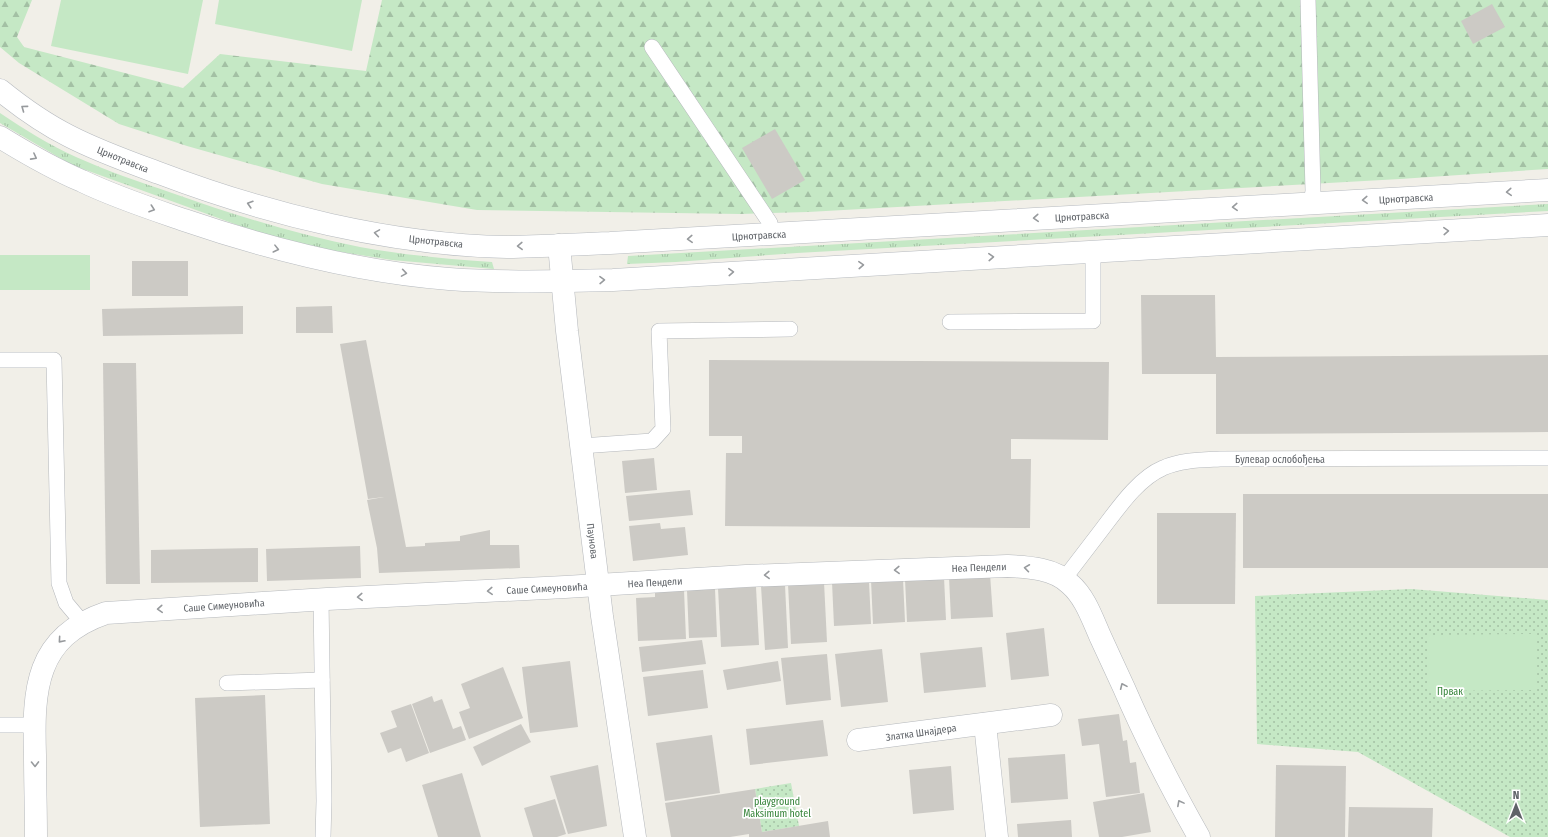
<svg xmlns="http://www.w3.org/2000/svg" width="1548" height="837" font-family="'Fira Sans Condensed',sans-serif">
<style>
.grass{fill:url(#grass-tufts)}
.forest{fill:url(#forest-firs)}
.park{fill:url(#park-dots)}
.garden{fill:#c5e8c5}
.building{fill:#cccac5}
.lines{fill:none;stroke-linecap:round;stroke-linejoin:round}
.service-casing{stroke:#b5b8bc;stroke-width:16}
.minor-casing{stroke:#b5b8bc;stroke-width:23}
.tertiary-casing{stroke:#b5b8bc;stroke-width:23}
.secondary-casing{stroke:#b6babf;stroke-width:23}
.service{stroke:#fff;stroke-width:15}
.minor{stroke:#fff;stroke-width:22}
.tertiary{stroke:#fff;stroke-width:22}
.secondary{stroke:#fff;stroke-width:22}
.oneway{stroke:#979a9d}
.labels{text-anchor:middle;stroke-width:3.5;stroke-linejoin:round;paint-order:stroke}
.street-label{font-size:10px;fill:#5f6368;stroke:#fff}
.park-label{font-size:10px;fill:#348238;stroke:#fff}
</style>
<defs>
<pattern id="grass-tufts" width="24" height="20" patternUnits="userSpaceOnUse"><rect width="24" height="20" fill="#c5e8c5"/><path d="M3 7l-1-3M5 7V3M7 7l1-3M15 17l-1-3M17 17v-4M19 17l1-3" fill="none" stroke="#a3c0a4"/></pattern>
<pattern id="forest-firs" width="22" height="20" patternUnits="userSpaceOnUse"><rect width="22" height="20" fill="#c5e8c5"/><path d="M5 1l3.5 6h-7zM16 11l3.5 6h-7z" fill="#a3c0a4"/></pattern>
<pattern id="park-dots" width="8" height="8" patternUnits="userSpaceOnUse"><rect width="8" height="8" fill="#c5e8c5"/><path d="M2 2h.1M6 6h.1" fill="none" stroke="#a3c0a4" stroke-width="1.8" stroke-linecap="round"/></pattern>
</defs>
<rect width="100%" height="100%" fill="#f1efe8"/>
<g class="grass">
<path d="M0,113C24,129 49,145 76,157C107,171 140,182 172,193C234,215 296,234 360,247C404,255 448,259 492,262L494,269L392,260L322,249L257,232L72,165L0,123Z"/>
<path d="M1548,204V211L797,253L676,262L627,264L628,256Z"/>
</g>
<path class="forest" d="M0,0H32L17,37L24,47L183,88L220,54L366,71L382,0H1548V169L1400,179L808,212L740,214L477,210L322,184L187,146L119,124L19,63L0,47Z"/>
<g class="park">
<path d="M1411,589L1548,600V837H1510L1358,752L1257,744L1255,596Z"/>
<path d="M791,783L799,826L762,832L755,789Z"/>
</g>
<g class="garden">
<path d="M61,0H203L188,74L51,46Z"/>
<path d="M219,0H362L352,51L215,24Z"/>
<rect x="0" y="255" width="90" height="35"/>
<path d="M1536,634L1537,690L1429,691V635Z"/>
</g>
<g class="building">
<path d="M1492,4L1505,27L1473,44L1461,21Z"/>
<path d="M775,129L805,180L772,199L742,148Z"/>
<rect x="132" y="261" width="56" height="35"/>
<path d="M1141,295H1215L1216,357L1548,355V432L1216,434V374H1142Z"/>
<path d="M243,306V334L103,336L102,309Z"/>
<path d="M332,306L333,333H296V307Z"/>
<path d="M366,340L406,547L425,546V543L460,541V536L490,530V545H519L520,568L379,573L377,548L367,500L384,497L368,499L340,344Z"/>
<path d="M709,360L1109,362L1108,440L1011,439V459H1031L1030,528L725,526L726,453H742V436H709Z"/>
<path d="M103,363H136L140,584H106Z"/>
<path d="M654,458L657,490L625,493L622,461Z"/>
<path d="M690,490L693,515L629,521L626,496Z"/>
<rect x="1243" y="494" width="305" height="74"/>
<path d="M1157,513H1236L1235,604H1157Z"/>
<path d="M660,523L661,529L685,527L688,555L633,561L629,526Z"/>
<path d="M360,546L361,578L267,581L266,549Z"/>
<path d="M258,548V582L151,583V550Z"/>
<path d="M990,574L993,617L951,619L949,577Z"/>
<path d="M944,577L946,620L907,622L905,579Z"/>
<path d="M903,579L905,622L873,624L871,580Z"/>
<path d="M869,581L871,624L834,626L832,582Z"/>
<path d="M824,582L827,642L791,644L788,584Z"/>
<path d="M785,585L788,648L765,650L761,586Z"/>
<path d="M756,587L759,645L721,647L718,588Z"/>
<path d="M715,589L717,637L689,638L687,590Z"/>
<path d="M684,590L686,639L638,641L636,598L655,597V591Z"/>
<path d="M1044,628L1049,676L1011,680L1006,633Z"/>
<path d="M702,640L706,664L642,672L639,647Z"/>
<path d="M982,647L986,687L924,693L920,653Z"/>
<path d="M882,649L888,702L841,707L835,654Z"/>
<path d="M827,654L831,700L786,705L781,658Z"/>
<path d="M570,661L578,727L530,733L522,667Z"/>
<path d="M778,661L781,681L727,690L723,670Z"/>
<path d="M503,667L523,718L469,739L459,712L470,708L461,684Z"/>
<path d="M703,670L708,708L648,716L643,677Z"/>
<path d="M265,695L270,824L200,827L195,698Z"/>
<path d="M432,696L434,702L442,699L453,729L461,726L466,740L430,753L412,704Z"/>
<path d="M411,704L429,753L406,762L401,748L388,753L380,733L397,727L391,711Z"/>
<path d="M1119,714L1123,741L1127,740L1130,763L1136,762L1140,793L1106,797L1099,744L1082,746L1078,719Z"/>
<path d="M823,720L828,756L750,765L746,729Z"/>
<path d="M521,724L531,742L482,766L473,747Z"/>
<path d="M712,735L720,793L665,801L656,743Z"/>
<path d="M1065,754L1068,799L1011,803L1008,758Z"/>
<path d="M598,765L607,826L568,834L550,776Z"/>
<path d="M1276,765L1346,766L1345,837H1275Z"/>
<path d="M951,766L954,810L913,814L909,770Z"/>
<path d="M462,773L481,837H438L422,785Z"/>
<path d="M755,789L762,832L828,821L830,837H749V834L730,837H671L665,803Z"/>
<path d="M1144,793L1151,832L1122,837H1099L1093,802Z"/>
<path d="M555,799L566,834L557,837H533L524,808Z"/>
<path d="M1349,807L1433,808L1432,837H1348Z"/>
<path d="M1071,820L1072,837H1018L1017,824Z"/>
</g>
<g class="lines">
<g class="service-casing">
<g id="service">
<path d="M1308,0L1313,191L1311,203"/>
<path d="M652,47L770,223L771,235"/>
<path d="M950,322L1093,321V251"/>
<path d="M0,360H54L59,583L66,603L82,622"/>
<path d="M581,446L652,441L663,429L659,331L790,329"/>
<path d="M1064,579C1077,562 1090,545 1103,528C1119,507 1139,478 1163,468C1181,460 1201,460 1220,459L1548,458"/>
<path d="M321,599L324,801L323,837"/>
<path d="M227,683L322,680"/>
<path d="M0,725H34"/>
</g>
</g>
<g class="minor-casing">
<g id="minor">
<path d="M985,724L997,837"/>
<path d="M858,740L1051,715"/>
<path d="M36,837C36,810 35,782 35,755C33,690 35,637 106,613L327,599L565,587L746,576L1007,566C1028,567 1054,568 1070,584C1085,597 1092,618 1100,636C1108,653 1116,671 1124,688C1146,739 1172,789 1199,837"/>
</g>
</g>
<g class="tertiary-casing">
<path id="tertiary" d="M559,245L567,331L602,616L635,837"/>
</g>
<g class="secondary-casing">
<g id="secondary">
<path d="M0,90C21,107 45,124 69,136C98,151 129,162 159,173C267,214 391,245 507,247C541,247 576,244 610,243L1548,190"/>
<path d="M0,137C26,153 54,169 82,181C115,197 149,208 184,220C269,249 359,272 449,279C503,283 558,281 613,280L1548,225"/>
</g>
</g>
<use href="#service" class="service"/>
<use href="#minor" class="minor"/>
<use href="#tertiary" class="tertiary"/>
<use href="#secondary" class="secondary"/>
</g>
<defs><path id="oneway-chevron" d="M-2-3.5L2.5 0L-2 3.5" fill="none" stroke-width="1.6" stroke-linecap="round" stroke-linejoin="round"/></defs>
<g class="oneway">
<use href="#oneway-chevron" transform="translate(24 108) rotate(-144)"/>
<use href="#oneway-chevron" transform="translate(34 157) rotate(28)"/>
<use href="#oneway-chevron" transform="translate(1509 192) rotate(176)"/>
<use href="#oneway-chevron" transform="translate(1365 200) rotate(177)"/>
<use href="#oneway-chevron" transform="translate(250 204) rotate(-163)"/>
<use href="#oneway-chevron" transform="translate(1235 207) rotate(177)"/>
<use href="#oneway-chevron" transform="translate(152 209) rotate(19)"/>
<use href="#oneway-chevron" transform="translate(1036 218) rotate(176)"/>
<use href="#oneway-chevron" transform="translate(1446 231) rotate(-3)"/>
<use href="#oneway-chevron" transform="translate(377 233) rotate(-171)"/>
<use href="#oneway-chevron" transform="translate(690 239) rotate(177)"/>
<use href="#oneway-chevron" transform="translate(520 246) rotate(178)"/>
<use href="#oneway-chevron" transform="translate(276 249) rotate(14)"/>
<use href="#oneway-chevron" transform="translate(991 257) rotate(-3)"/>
<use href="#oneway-chevron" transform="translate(861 265) rotate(-3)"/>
<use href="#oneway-chevron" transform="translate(731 272) rotate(-3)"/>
<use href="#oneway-chevron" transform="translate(404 273) rotate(9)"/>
<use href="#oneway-chevron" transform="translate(602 280) rotate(-1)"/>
<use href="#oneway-chevron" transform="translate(1027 568) rotate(-172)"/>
<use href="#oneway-chevron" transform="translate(897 570) rotate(178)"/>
<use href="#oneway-chevron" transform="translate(767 575) rotate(178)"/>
<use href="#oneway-chevron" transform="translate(490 591) rotate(177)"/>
<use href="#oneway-chevron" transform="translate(360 597) rotate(177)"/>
<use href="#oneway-chevron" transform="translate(160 609) rotate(176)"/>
<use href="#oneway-chevron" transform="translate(61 640) rotate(131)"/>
<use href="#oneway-chevron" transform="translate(1123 686) rotate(-114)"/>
<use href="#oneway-chevron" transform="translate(35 764) rotate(89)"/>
<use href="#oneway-chevron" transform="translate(1180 803) rotate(-118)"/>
</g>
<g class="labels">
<g class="street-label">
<text transform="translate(123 159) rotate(22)" y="4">Црнотравска</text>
<text transform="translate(1406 198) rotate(-3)" y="4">Црнотравска</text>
<text transform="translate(1082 216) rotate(-3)" y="4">Црнотравска</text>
<text transform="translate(759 235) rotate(-3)" y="4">Црнотравска</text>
<text transform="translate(436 241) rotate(6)" y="4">Црнотравска</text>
<text x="1280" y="463">Булевар ослобођења</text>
<text transform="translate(593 541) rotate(83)" y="4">Паунова</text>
<text transform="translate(979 567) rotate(-2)" y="4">Неа Пендели</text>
<text transform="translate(655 582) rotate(-3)" y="4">Неа Пендели</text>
<text transform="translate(547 588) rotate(-3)" y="4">Саше Симеуновића</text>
<text transform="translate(224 605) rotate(-4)" y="4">Саше Симеуновића</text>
<text transform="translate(921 732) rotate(-8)" y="4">Златка Шнајдера</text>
</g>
<g class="park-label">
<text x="1450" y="695">Првак</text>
<text x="777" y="805">playground<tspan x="777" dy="12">Maksimum hotel</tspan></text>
</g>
</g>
<g transform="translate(1516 805)" stroke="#ffffff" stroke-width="3" paint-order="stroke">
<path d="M0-3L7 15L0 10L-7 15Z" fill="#5f6368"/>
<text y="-6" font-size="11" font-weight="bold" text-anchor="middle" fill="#5f6368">N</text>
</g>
</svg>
